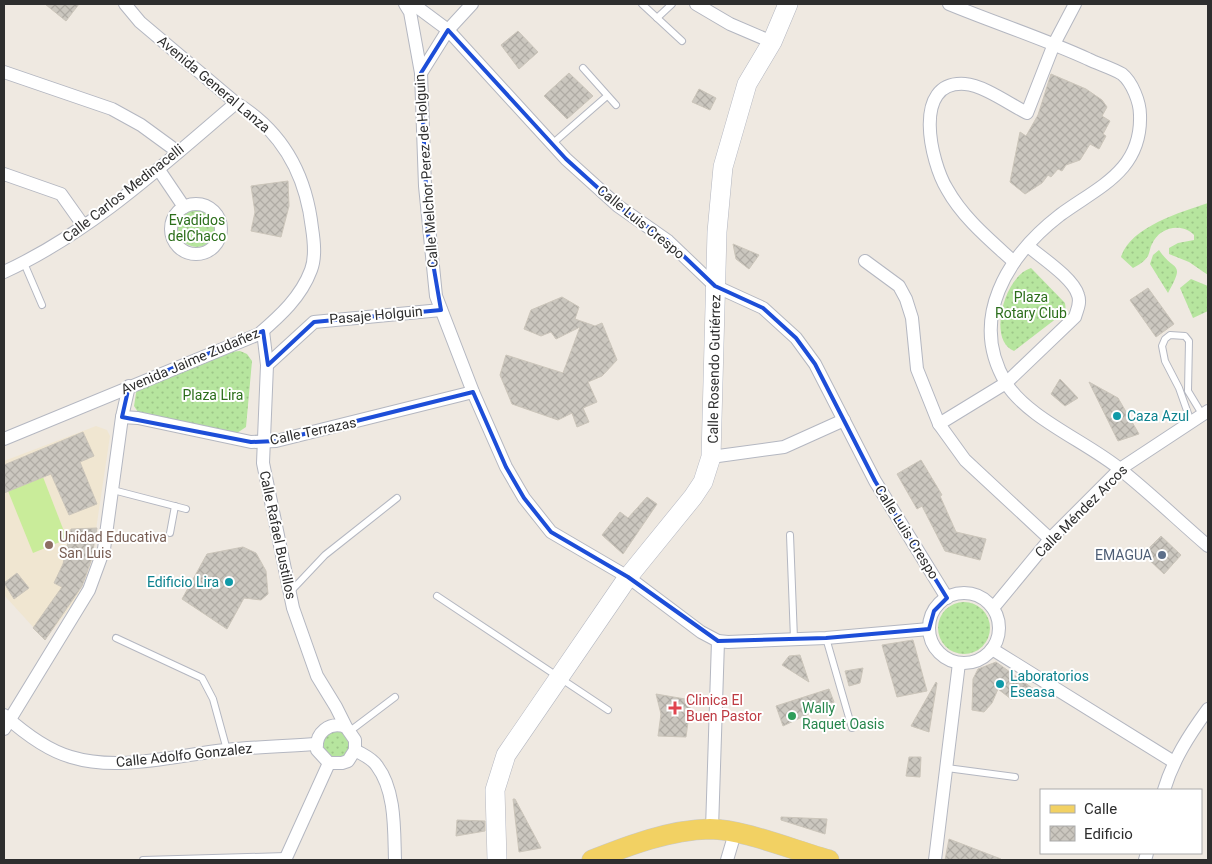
<svg xmlns="http://www.w3.org/2000/svg" width="1212" height="864" font-family="Roboto,sans-serif">
<style>
.education{fill:#f0e6d1}
.grass{fill:url(#grass-dots)}
.pitch{fill:#c9ec9a}
.building{fill:url(#building-cross-hatch);stroke:#cbc5ba}
.lines{fill:none;stroke-linecap:round;stroke-linejoin:round}
.lane-casing{stroke:#b4b7c1;stroke-width:8}
.street-casing{stroke:#b4b7c1;stroke-width:14}
.secondary-casing{stroke:#b4b7c1;stroke-width:20}
.primary-casing{stroke:#c9c9c9;stroke-width:21}
.lane{stroke:#fff;stroke-width:6}
.street{stroke:#fff;stroke-width:12}
.secondary{stroke:#fff;stroke-width:19}
.primary{stroke:#f2d163;stroke-width:20}
.marked{fill:none;stroke:#1d4ed8;stroke-width:4;stroke-linejoin:round}
.culture-dot{fill:#0f9aa8;stroke:#fff;stroke-width:2}
.education-dot{fill:#8d6e63;stroke:#fff;stroke-width:2}
.service-dot{fill:#5c6f8a;stroke:#fff;stroke-width:2}
.health-dot{fill:#e0444e;stroke:#fff;stroke-width:2}
.leisure-dot{fill:#2e9e5b;stroke:#fff;stroke-width:2}
.labels{text-anchor:middle;stroke-width:4;stroke-linejoin:round;paint-order:stroke}
.street-label{font-size:14px;fill:#2e2e2e;stroke:#fff}
.park-label{font-size:14px;fill:#2c6e1b;stroke:#fff}
.culture-label{font-size:14px;fill:#0d838f;stroke:#fff;text-anchor:start}
.education-label{font-size:14px;fill:#785e54;stroke:#fff;text-anchor:start}
.service-label{font-size:14px;fill:#4e5e75;stroke:#fff;text-anchor:end}
.health-label{font-size:14px;fill:#be3a42;stroke:#fff;text-anchor:start}
.leisure-label{font-size:14px;fill:#27864d;stroke:#fff;text-anchor:start}
</style>
<defs>
<pattern id="grass-dots" width="8" height="8" patternUnits="userSpaceOnUse" patternTransform="scale(1.25)"><rect width="8" height="8" fill="#b6e59e"/><path d="M2 2h.1M6 6h.1" fill="none" stroke="#9dc588" stroke-width="1.8" stroke-linecap="round"/></pattern>
<pattern id="building-cross-hatch" width="8" height="8" patternUnits="userSpaceOnUse" patternTransform="scale(1.25)"><rect width="8" height="8" fill="#cbc7bf"/><path d="M0 0l8 8M0 8l8-8" fill="none" stroke="#afaba4"/></pattern>
</defs>
<rect width="100%" height="100%" fill="#efe9e1"/>
<path class="education" d="M96,426L107,430L110,436L91,563L86,578L74,602L45,640L4,595V461Z"/>
<g class="grass">
<path d="M1208,203V275L1189,262L1169,254V248L1178,243L1194,240V235C1182,222 1159,227 1152,244C1150,247 1150,252 1148,256C1145,261 1139,265 1133,268L1121,257C1130,227 1181,212 1208,203Z"/>
<circle cx="197" cy="228" r="19"/>
<path d="M1159,250C1174,273 1186,260 1168,293L1150,264L1153,255Z"/>
<path d="M1031,268L1065,303L1066,311L1014,351C987,341 1004,276 1031,268Z"/>
<path d="M1191,279L1208,286V311L1193,318L1180,288Z"/>
<path d="M240,351L247,354L252,361L246,427L234,435L138,412L134,406L137,387L228,352Z"/>
<circle cx="964" cy="628" r="26"/>
<circle cx="336" cy="745" r="14"/>
</g>
<path class="pitch" d="M43,477L67,539L33,553L8,491Z"/>
<g class="building">
<path d="M45,4H79L66,21Z"/>
<path d="M518,31L538,52L519,69L501,45Z"/>
<path d="M569,73L593,96L567,119L544,96Z"/>
<path d="M1051,74L1086,89L1102,100L1107,107L1102,116L1110,121L1103,134L1106,136L1099,149L1090,144L1080,160L1066,165L1062,171L1058,169L1051,177L1048,175L1042,183L1025,194L1010,182L1020,132L1026,136L1038,115Z"/>
<path d="M699,89L716,98L710,110L692,102Z"/>
<path d="M288,181L289,206L281,237L251,231L255,212L251,186Z"/>
<path d="M733,244L759,255L749,269L736,259Z"/>
<path d="M1148,288L1174,324L1156,337L1130,300Z"/>
<path d="M562,297L579,307L575,319L595,326L602,323L617,360L602,376L588,382L597,402L583,408L589,422L577,427L572,413L558,420L512,404L500,375L506,355L563,373L580,327L556,339L551,332L541,336L524,329L531,310Z"/>
<path d="M1060,379L1078,398L1065,406L1051,394Z"/>
<path d="M1089,382L1118,398L1139,434L1118,441Z"/>
<path d="M83,432L94,456L80,462L97,504L69,515L51,474L4,493V465Z"/>
<path d="M921,460L942,495L940,496L956,532L986,539L980,560L945,551L922,506L917,509L897,474Z"/>
<path d="M647,497L657,504L623,554L602,535L620,512L628,518Z"/>
<path d="M97,528L91,561L82,586L45,640L33,628L62,587L54,583L63,564L71,529Z"/>
<path d="M1161,536L1181,555L1164,574L1143,554Z"/>
<path d="M243,547L256,553L266,571L268,594L261,600L244,598L227,629L182,599L207,554Z"/>
<path d="M17,573L29,588L14,599L4,583Z"/>
<path d="M913,640L927,691L897,697L882,645Z"/>
<path d="M800,655L809,682L782,665L789,656Z"/>
<path d="M996,662L1035,690L1011,699L998,689L992,703L984,712L972,710L973,679L978,669Z"/>
<path d="M863,668L860,683L849,686L845,671Z"/>
<path d="M936,682L937,683L929,732L911,726Z"/>
<path d="M829,689L834,702L783,726L776,706Z"/>
<path d="M656,694L691,700L686,737L658,736L661,714Z"/>
<path d="M909,757H921L920,777L906,776Z"/>
<path d="M513,799H515L541,848L519,852Z"/>
<path d="M781,817L827,819L825,834L781,820Z"/>
<path d="M457,820L485,821V831L456,836Z"/>
<path d="M949,839L1001,859V860H945Z"/>
</g>
<g class="lines">
<g class="lane-casing">
<g id="lane">
<path d="M642,4L682,41"/>
<path d="M657,18L672,4"/>
<path d="M583,68L616,105"/>
<path d="M552,144L607,96"/>
<path d="M24,263L42,305"/>
<path d="M1191,422L1179,388L1165,361L1162,346L1165,339L1170,335L1185,336L1189,341L1188,391L1202,414"/>
<path d="M113,490L186,509"/>
<path d="M170,533L175,506"/>
<path d="M790,535L794,639"/>
<path d="M291,591L325,555L397,498"/>
<path d="M437,596L608,710"/>
<path d="M116,638L202,678L213,699L227,750"/>
<path d="M826,638L852,728"/>
<path d="M350,731L395,697"/>
<path d="M947,768L1015,777"/>
<path d="M143,860L286,856"/>
</g>
</g>
<g class="street-casing">
<g id="street">
<path d="M405,4L410,12L421,73L425,186L436,296L473,392L506,467L524,498L551,532L628,577L701,632L718,641L728,642L826,638L929,629"/>
<path d="M413,4L448,30L566,159L618,206L668,241L715,286L763,308L796,338L815,364L875,481L947,598"/>
<path d="M696,4L730,24L772,42"/>
<path d="M949,4C995,23 1042,38 1088,59C1098,64 1112,68 1122,74C1132,82 1140,102 1140,115C1142,171 1098,187 1060,215C1007,256 968,319 1006,383C1027,418 1089,443 1121,470C1151,494 1179,521 1208,546"/>
<path d="M4,72L112,109L141,125L178,152"/>
<path d="M421,73L448,30L472,4"/>
<path d="M159,170L184,207"/>
<path d="M4,174L61,194L83,225"/>
<circle cx="196" cy="229" r="25"/>
<path d="M865,261L899,286L906,299L912,318L917,369L939,424L965,460L1050,539"/>
<path d="M1014,262C990,240 963,218 947,189C931,163 911,80 965,84C983,85 1011,105 1027,113L1054,44L1075,4"/>
<path d="M4,272C91,232 163,165 236,103"/>
<path d="M263,331L267,365L263,463L293,608L317,676L336,707L346,727L355,740V750L348,761L342,763H329L317,750C315,733 329,721 346,727"/>
<path d="M267,365L314,322L441,310"/>
<path d="M122,417L138,418L251,442L276,441L473,392"/>
<path d="M939,424L1006,383L1075,317C1077,310 1081,303 1078,295C1073,278 1042,258 1028,246"/>
<path d="M4,439L259,334C280,316 301,297 311,270C316,257 314,241 312,228C306,175 282,131 236,103L140,22L125,4"/>
<path d="M711,457L784,447L844,420"/>
<circle cx="964" cy="628" r="35"/>
<path d="M993,608L1050,539L1120,469L1208,411"/>
<path d="M992,649L1174,762"/>
<path d="M4,715C23,732 46,750 71,757C120,772 176,755 226,750C256,747 286,746 317,744"/>
<path d="M4,729L89,590L104,549L122,417L129,386"/>
<path d="M355,750C363,755 372,758 377,766C396,791 394,831 395,860"/>
<path d="M1164,790C1173,760 1189,735 1208,709"/>
<path d="M712,829L718,641"/>
<path d="M285,860L329,763"/>
<path d="M727,860L735,833"/>
<path d="M935,860L959,663"/>
<path d="M1145,860L1147,853"/>
</g>
</g>
<g class="secondary-casing">
<path id="secondary" d="M497,860L495,790L506,755L628,577L693,497L703,482L711,457L717,232L723,167L747,84L772,42L788,4"/>
</g>
<g class="primary-casing">
<path id="primary" d="M592,860C630,845 669,830 710,829C742,829 796,851 829,860"/>
</g>
<use href="#lane" class="lane"/>
<use href="#street" class="street"/>
<use href="#secondary" class="secondary"/>
<use href="#primary" class="primary"/>
</g>
<path class="marked" d="M448,30L566,159L618,206L668,241L715,286L763,308L796,338L815,364L875,481L947,598L934,611L929,629L826,638L718,641L628,577L551,532L524,498L506,467L473,392L276,441L251,442L122,417L129,386L263,331L268,365L314,322L441,310L428,234L421,73Z"/>
<g class="culture-dot">
<circle cx="1117" cy="416" r="5"/>
<circle cx="229" cy="582" r="5"/>
<circle cx="1000" cy="684" r="5"/>
</g>
<circle class="education-dot" cx="49" cy="545" r="5"/>
<circle class="service-dot" cx="1162" cy="555" r="5"/>
<path class="health-dot" d="M672.5 700.5h5v5h5v5h-5v5h-5v-5h-5v-5h5z"/>
<circle class="leisure-dot" cx="792" cy="716" r="5"/>
<g class="labels">
<g class="street-label">
<text transform="translate(214 84) rotate(40)" y="5">Avenida General Lanza</text>
<text transform="translate(426 171) rotate(-94)" y="5">Calle Melchor Perez de Holguin</text>
<text transform="translate(123 193) rotate(-38)" y="5">Calle Carlos Medinacelli</text>
<text transform="translate(641 222) rotate(39)" y="5">Calle Luis Crespo</text>
<text transform="translate(376 315) rotate(-5)" y="5">Pasaje Holguin</text>
<text transform="translate(190 361) rotate(-23)" y="5">Avenida Jaime Zudañez</text>
<text transform="translate(714 369) rotate(-89)" y="5">Calle Rosendo Gutiérrez</text>
<text transform="translate(313 431) rotate(-12)" y="5">Calle Terrazas</text>
<text transform="translate(1081 511) rotate(-45)" y="5">Calle Méndez Arcos</text>
<text transform="translate(907 532) rotate(58)" y="5">Calle Luis Crespo</text>
<text transform="translate(278 535) rotate(78)" y="5">Calle Rafael Bustillos</text>
<text transform="translate(184 755) rotate(-6)" y="5">Calle Adolfo Gonzalez</text>
</g>
<g class="park-label">
<text x="197" y="225">Evadidos<tspan x="197" dy="16">delChaco</tspan></text>
<text x="1031" y="302">Plaza<tspan x="1031" dy="16">Rotary Club</tspan></text>
<text x="213" y="400">Plaza Lira</text>
</g>
<g class="culture-label">
<text x="1127" y="421">Caza Azul</text>
<text x="219" y="587" text-anchor="end">Edificio Lira</text>
<text x="1010" y="681">Laboratorios<tspan x="1010" dy="16">Eseasa</tspan></text>
</g>
<g class="education-label">
<text x="59" y="542">Unidad Educativa<tspan x="59" dy="16">San Luis</tspan></text>
</g>
<g class="service-label">
<text x="1152" y="560">EMAGUA</text>
</g>
<g class="health-label">
<text x="686" y="705">Clinica El<tspan x="686" dy="16">Buen Pastor</tspan></text>
</g>
<g class="leisure-label">
<text x="802" y="713">Wally<tspan x="802" dy="16">Raquet Oasis</tspan></text>
</g>
</g>
<rect width="1212" height="864" fill="none" stroke="#2e2e2e" stroke-width="10"/>
<rect x="1040" y="789" width="162" height="65" fill="#ffffff" stroke="#ababab"/>
<rect x="1050" y="805" width="25" height="8" fill="#f2d163" stroke="#ababab"/>
<text x="1084" y="814" font-size="15" fill="#2e2e2e">Calle</text>
<rect x="1050" y="826" width="25" height="15" fill="url(#building-cross-hatch)" stroke="#ababab"/>
<text x="1084" y="839" font-size="15" fill="#2e2e2e">Edificio</text>
</svg>
